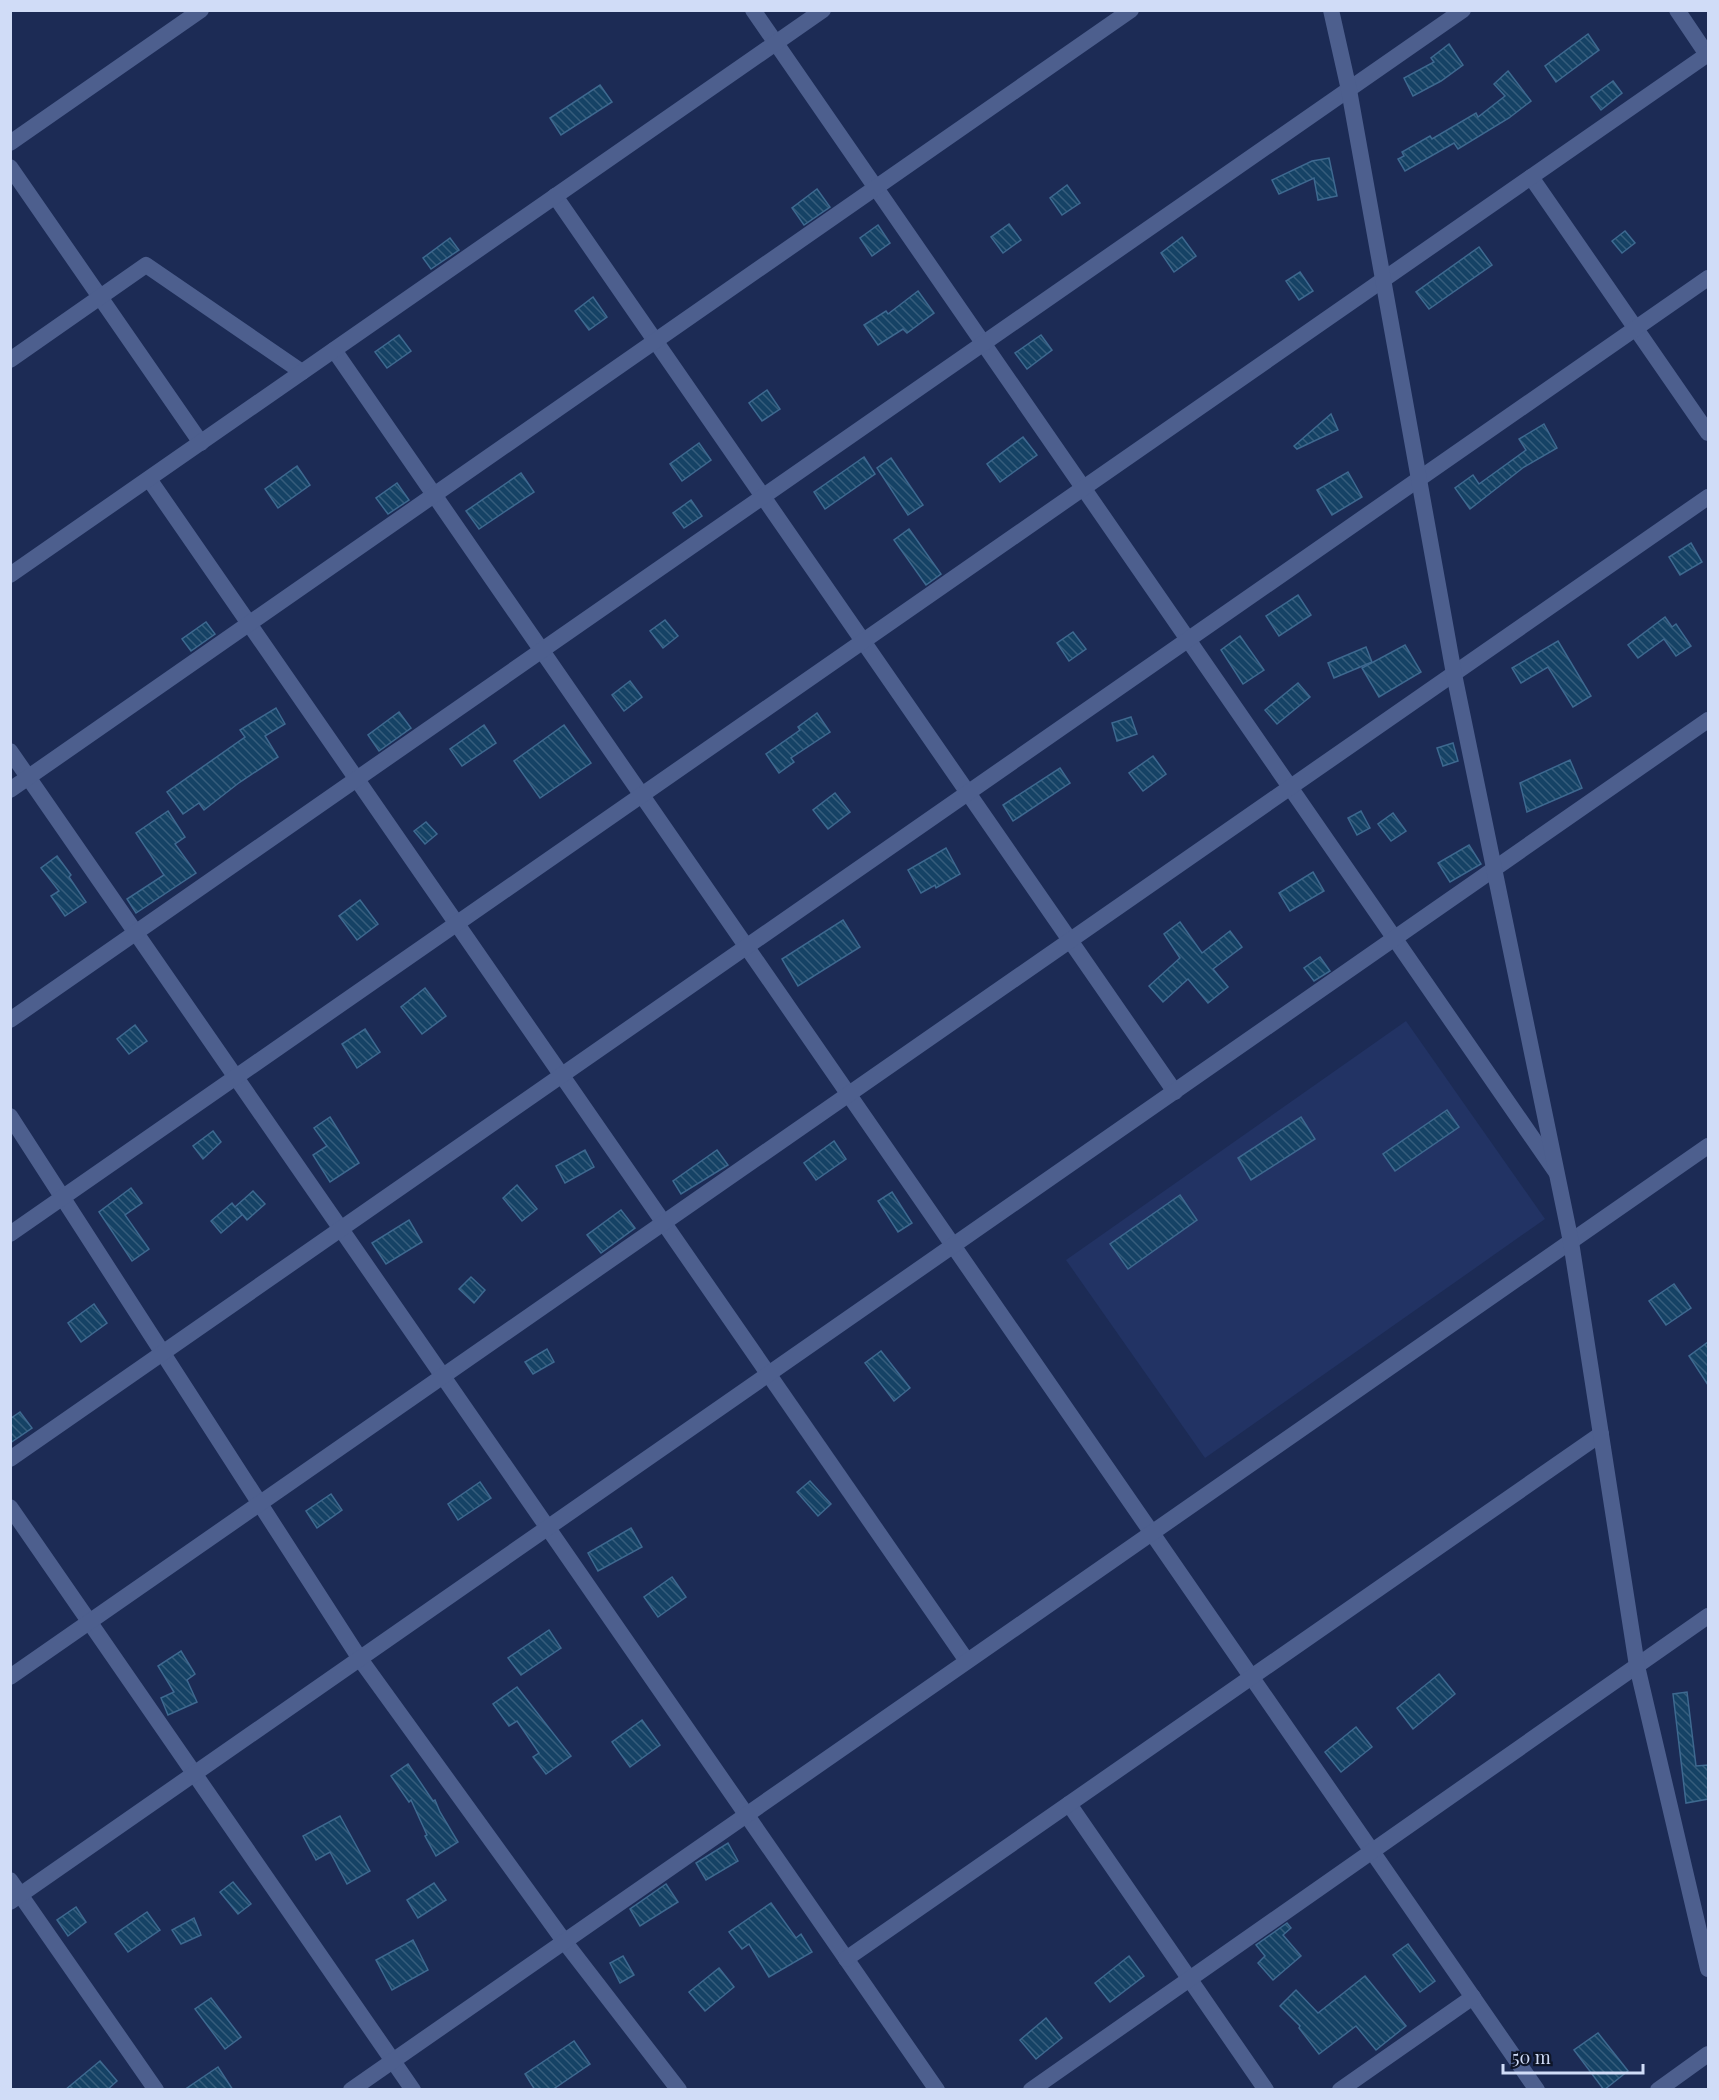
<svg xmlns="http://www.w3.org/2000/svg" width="1719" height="2100" font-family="'Playfair Display',serif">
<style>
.built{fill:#223364}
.building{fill:url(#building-back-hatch);stroke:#3e6990;stroke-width:1.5}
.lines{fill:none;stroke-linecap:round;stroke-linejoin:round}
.minor{stroke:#4d5f8e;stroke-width:16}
.tertiary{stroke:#4d5f8e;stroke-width:16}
</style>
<defs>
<pattern id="building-back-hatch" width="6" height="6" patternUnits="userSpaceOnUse" patternTransform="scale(1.5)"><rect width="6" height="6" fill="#154265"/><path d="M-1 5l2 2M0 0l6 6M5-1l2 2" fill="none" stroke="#365d7c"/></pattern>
</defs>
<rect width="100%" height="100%" fill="#1c2b55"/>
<path class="built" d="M1406,1021L1545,1219L1205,1458L1066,1260Z"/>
<g class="building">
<path d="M1588,34L1599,50L1556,82L1545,66Z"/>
<path d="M1449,44L1463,65L1441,81L1413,96L1404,78L1434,62L1431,58Z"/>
<path d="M1508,71L1531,101L1509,118L1458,149L1454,143L1405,171L1398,159L1404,156L1402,152L1430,136L1432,139L1476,113L1478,117L1505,96L1494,84Z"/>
<path d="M1613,81L1622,93L1601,110L1591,97Z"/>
<path d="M600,85L612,102L561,135L550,118Z"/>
<path d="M1329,158L1337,196L1318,200L1314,178L1279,194L1272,180L1312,161Z"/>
<path d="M1067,185L1080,203L1062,215L1050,198Z"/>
<path d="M817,189L830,207L804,225L792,208Z"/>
<path d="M1009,224L1021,240L1003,253L991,237Z"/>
<path d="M878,225L890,243L872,256L860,238Z"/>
<path d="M1625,231L1635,243L1622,253L1612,241Z"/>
<path d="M1182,237L1196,256L1174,272L1161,253Z"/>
<path d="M450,238L459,250L431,269L423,258Z"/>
<path d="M1479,247L1492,265L1429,309L1416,292Z"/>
<path d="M1300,272L1313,291L1299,300L1286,281Z"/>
<path d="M918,291L934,313L907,333L903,329L878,345L864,325L886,311L888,314Z"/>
<path d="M593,297L607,317L589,330L575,311Z"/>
<path d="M399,335L411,351L387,368L375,352Z"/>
<path d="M1041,335L1052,350L1027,369L1015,353Z"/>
<path d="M767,390L780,409L762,421L749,403Z"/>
<path d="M1331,414L1338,430L1297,449L1294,446Z"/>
<path d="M1544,424L1557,448L1524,467L1470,509L1455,488L1473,475L1479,484L1526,450L1519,439Z"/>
<path d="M1023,437L1037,455L1000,482L987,464Z"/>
<path d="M699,443L711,460L682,481L670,464Z"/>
<path d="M864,457L875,474L825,509L814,492Z"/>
<path d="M891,458L923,505L908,515L877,468Z"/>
<path d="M297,466L310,485L278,508L265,489Z"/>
<path d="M1348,472L1362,497L1332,515L1317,490Z"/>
<path d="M521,473L534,492L479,529L466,511Z"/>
<path d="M397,483L409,500L388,514L376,498Z"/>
<path d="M691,500L702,516L684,528L673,513Z"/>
<path d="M909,529L941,574L926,585L894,540Z"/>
<path d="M1691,543L1702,562L1680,575L1669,557Z"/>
<path d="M1298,595L1311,615L1279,636L1266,616Z"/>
<path d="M1665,617L1672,627L1676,624L1691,646L1676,656L1664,639L1638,658L1628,645Z"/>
<path d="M665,620L678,636L663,648L650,631Z"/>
<path d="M206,622L215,634L191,651L182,639Z"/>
<path d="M1073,632L1086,649L1069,661L1057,643Z"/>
<path d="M1240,636L1264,670L1243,684L1221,650Z"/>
<path d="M1558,641L1591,696L1573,707L1548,667L1521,683L1512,668Z"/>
<path d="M1405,645L1421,672L1379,697L1362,668Z"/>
<path d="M1366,647L1372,662L1334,678L1328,663Z"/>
<path d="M630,681L642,697L624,711L612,695Z"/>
<path d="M1298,683L1310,697L1277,724L1265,710Z"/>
<path d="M276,708L285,724L265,736L278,757L240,782L204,810L199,803L183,814L167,792L245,737L240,730Z"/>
<path d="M399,712L411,728L379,751L368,735Z"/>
<path d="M817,713L830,732L791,758L794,762L779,773L766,754L800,730L798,727Z"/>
<path d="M1131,717L1137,734L1117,741L1112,723Z"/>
<path d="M484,725L496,743L462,766L450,749Z"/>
<path d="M564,725L591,763L540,798L514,761Z"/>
<path d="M1453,743L1458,761L1443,766L1437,748Z"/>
<path d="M1153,756L1166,774L1143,791L1129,773Z"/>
<path d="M1570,760L1582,788L1527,812L1520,783Z"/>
<path d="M1060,768L1070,783L1013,821L1003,805Z"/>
<path d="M835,793L850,812L828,829L813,810Z"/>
<path d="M168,811L185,837L175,844L196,873L136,913L127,899L164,875L136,833Z"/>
<path d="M1361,811L1370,828L1357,835L1348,818Z"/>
<path d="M1393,813L1406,831L1391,841L1378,824Z"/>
<path d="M426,822L437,834L425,844L414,831Z"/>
<path d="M1469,845L1481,864L1450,882L1438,863Z"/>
<path d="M946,848L960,874L936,888L935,885L921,893L908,870Z"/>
<path d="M57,856L71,875L69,877L86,902L65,916L51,896L59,891L41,868Z"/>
<path d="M1313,872L1324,891L1290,911L1279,893Z"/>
<path d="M360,900L378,924L357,940L339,916Z"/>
<path d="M843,920L860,947L798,986L782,959Z"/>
<path d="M1180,922L1202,953L1230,931L1242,947L1213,969L1228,987L1208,1003L1188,979L1163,1002L1149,986L1180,958L1164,934Z"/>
<path d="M1320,957L1330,971L1314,981L1304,968Z"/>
<path d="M425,988L446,1016L422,1034L401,1007Z"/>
<path d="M135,1025L147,1041L129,1054L117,1039Z"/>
<path d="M365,1029L380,1052L357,1068L342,1044Z"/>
<path d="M1447,1110L1459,1127L1395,1171L1383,1154Z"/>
<path d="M330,1117L359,1163L330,1182L313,1155L327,1146L314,1128Z"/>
<path d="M1301,1117L1315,1139L1251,1180L1238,1158Z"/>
<path d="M213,1131L221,1142L203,1159L193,1146Z"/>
<path d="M834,1141L846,1159L816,1180L804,1163Z"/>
<path d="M585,1150L594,1167L565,1183L556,1166Z"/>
<path d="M717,1150L728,1165L681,1194L673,1181Z"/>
<path d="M517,1185L537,1209L522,1221L503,1198Z"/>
<path d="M131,1188L142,1203L125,1215L149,1249L132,1261L99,1212Z"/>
<path d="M253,1191L265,1204L247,1220L237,1208L242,1215L221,1233L211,1221L232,1203L235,1207Z"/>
<path d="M892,1192L912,1223L898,1232L878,1201Z"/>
<path d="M1180,1195L1197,1220L1128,1269L1110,1244Z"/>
<path d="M621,1210L635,1228L601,1253L587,1235Z"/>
<path d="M409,1220L422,1242L386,1264L372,1243Z"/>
<path d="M471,1277L485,1290L474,1303L459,1289Z"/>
<path d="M1674,1284L1691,1308L1666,1325L1649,1301Z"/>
<path d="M94,1304L107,1323L81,1342L68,1323Z"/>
<path d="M1708,1342V1385L1689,1356Z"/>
<path d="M547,1349L554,1362L533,1374L525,1362Z"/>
<path d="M881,1351L910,1388L894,1401L865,1363Z"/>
<path d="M20,1412L32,1428L10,1443V1419Z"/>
<path d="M810,1481L831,1504L818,1516L797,1492Z"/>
<path d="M480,1482L491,1498L458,1520L448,1504Z"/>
<path d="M331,1494L342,1510L317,1528L306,1511Z"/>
<path d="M631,1528L642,1547L598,1571L588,1553Z"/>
<path d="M672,1577L686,1597L658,1617L644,1597Z"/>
<path d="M549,1630L561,1648L521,1675L508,1658Z"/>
<path d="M181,1651L195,1674L187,1680L197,1702L168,1715L161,1698L174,1692L158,1666Z"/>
<path d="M1439,1674L1455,1694L1413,1729L1397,1708Z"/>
<path d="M517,1687L571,1756L546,1774L533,1757L539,1753L517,1721L509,1726L493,1704Z"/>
<path d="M1687,1692L1696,1766L1708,1765V1799L1686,1803L1673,1694Z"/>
<path d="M642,1720L660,1745L630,1767L612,1742Z"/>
<path d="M1356,1727L1372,1747L1341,1772L1325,1752Z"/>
<path d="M408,1764L433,1801L435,1800L440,1812L458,1842L436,1856L425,1836L427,1835L411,1800L409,1802L391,1776Z"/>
<path d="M340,1816L370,1871L347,1884L330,1852L316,1860L303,1836Z"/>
<path d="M728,1843L738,1861L706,1880L696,1863Z"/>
<path d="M233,1882L251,1904L238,1914L220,1892Z"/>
<path d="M434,1883L446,1900L418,1918L407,1900Z"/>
<path d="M666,1884L678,1902L640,1926L630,1909Z"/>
<path d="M771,1903L796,1938L801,1934L812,1952L769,1977L749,1944L742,1949L729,1932Z"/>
<path d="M76,1907L86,1922L68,1936L57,1920Z"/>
<path d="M147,1912L160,1930L128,1952L115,1934Z"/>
<path d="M194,1918L201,1935L181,1944L172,1930Z"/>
<path d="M1287,1923L1291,1928L1283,1935L1301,1956L1273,1980L1258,1963L1265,1956L1256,1945Z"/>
<path d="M413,1940L428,1970L392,1990L376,1960Z"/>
<path d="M1408,1944L1435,1981L1420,1992L1393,1955Z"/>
<path d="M623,1956L634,1975L620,1983L610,1963Z"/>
<path d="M1129,1956L1144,1976L1110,2002L1095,1983Z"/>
<path d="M719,1968L734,1987L705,2011L689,1992Z"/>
<path d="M1365,1976L1406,2026L1376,2050L1356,2026L1319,2054L1299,2028L1300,2026L1280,2006L1296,1990L1318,2013Z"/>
<path d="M211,1998L241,2037L225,2049L195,2009Z"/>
<path d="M1046,2018L1062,2038L1036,2059L1020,2040Z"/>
<path d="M1598,2033L1628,2071L1604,2090L1574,2050Z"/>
<path d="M574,2041L590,2064L552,2090H535L525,2074Z"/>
<path d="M100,2061L117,2081L107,2090H65Z"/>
<path d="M218,2067L233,2090H184Z"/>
</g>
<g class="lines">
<g class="minor">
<path d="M753,10L1556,1172"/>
<path d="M1677,10L1708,56"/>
<path d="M10,143L201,10"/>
<path d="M10,167L201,443"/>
<path d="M1531,177L1708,433"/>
<path d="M555,196L1175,1092"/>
<path d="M334,350L1537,2090"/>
<path d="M10,360L146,265L302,372"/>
<path d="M149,479L967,1661"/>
<path d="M10,575L823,10"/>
<path d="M10,751L937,2090"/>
<path d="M10,790L1131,10"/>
<path d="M10,1020L1463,10"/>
<path d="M10,1116L360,1659L564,1941L679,2090"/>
<path d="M10,1234L1708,54"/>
<path d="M10,1459L1708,278"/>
<path d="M10,1507L413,2090"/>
<path d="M10,1677L1708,497"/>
<path d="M1069,1804L1266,2090"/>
<path d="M10,1880L156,2090"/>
<path d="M10,1902L1708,720"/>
<path d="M846,1959L1601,1434"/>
<path d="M351,2090L1708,1146"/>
<path d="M1031,2090L1708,1616"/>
<path d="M1340,2090L1473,1997"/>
<path d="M1658,2090L1708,2054"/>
</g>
<path class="tertiary" d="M1331,10L1349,90L1454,674L1571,1242L1637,1666L1708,1969"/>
</g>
<rect width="1719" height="2100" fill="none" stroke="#d0dcf7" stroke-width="24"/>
<path d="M1503 2064v9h140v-9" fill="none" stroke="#d0dcf7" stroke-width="3"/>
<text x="1512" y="2064" font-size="18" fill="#d0dcf7" stroke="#0e1528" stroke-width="4.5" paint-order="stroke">50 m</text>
</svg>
